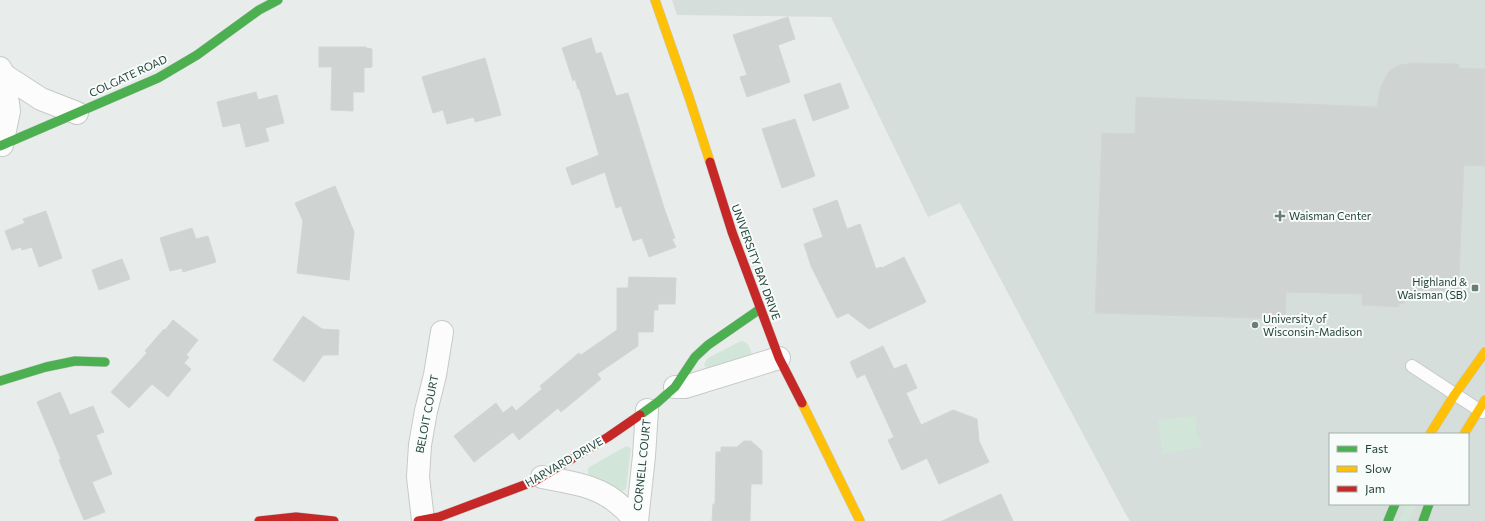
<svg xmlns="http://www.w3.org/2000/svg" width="1485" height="521" font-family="Commissioner,sans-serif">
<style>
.built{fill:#d6dedb;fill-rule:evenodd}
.green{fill:#d1e6d8}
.building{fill:#cfd4d2;stroke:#d1d6d4}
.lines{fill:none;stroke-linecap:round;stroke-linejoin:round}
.lane-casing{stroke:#c5cac8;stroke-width:14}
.street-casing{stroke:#c5cac8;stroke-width:24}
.fast-casing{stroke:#c3cbc8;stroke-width:10}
.slow-casing{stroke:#c3cbc8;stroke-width:10}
.jam-casing{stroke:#c3cbc8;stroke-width:10}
.lane{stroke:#fcfcfc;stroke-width:12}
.street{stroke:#fcfcfc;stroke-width:22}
.fast{stroke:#4caf50;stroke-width:9}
.slow{stroke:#ffc107;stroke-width:9}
.jam{stroke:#c62828;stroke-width:9}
.poi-dot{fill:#697e78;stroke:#f7fbf9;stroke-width:1.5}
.labels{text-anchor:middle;stroke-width:4;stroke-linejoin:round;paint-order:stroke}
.street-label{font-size:11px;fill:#24423a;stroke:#f7fbf9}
.poi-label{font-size:11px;fill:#24423a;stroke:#f7fbf9;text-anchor:start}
</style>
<rect width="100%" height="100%" fill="#e8edeb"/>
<path class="built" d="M672,0H1485V521H1130L1124,511L960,203L928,217L831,17L677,15ZM1330,434H1468V504H1330Z"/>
<g class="green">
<path d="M741,341C748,342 752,349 751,356L707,370L704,364L708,358Z"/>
<path d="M1195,416L1197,433L1202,447L1163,454L1158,420Z"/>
<path d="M626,446L631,448L626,489L620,492L588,474V468Z"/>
<path d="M1406,504H1416L1409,521H1399Z"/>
</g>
<g class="building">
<path d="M788,17L795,39L778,45L790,82L747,97L740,77L747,75L733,35Z"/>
<path d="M591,38L596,54L601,52L616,96L628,93L665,211L675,238L672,239L676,247L649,257L642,238L633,241L621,206L616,208L605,172L572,185L566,168L599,155L579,88L578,89L575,79L573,81L562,48Z"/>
<path d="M319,47H366V48L372,49V67L364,68V92H353V111L331,110L332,67H319Z"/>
<path d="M485,58L501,115L475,122L474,117L447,124L443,110L433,113L422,77Z"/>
<path d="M1413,63L1459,64V68L1485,69V166L1464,165L1458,299L1405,298L1404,304H1399V307L1362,305V294L1286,292L1285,319L1095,313L1102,133L1135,134L1136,97L1377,107L1380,89L1387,74L1392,69L1400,65Z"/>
<path d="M840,83L849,108L813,121L804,95Z"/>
<path d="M256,92L258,100L277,95L284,123L265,128L269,141L246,147L240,123L223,127L217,102Z"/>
<path d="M795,119L815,176L782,188L762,129Z"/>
<path d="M335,186L354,232L349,280L297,273L303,221L295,203Z"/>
<path d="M837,200L847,229L860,224L876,269L881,267L882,268L904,257L926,302L869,329L848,313L837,318L811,266L804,244L823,237L813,209Z"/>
<path d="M46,211L62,258L39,267L32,247L22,250L21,247L12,250L5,231L25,223L23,219Z"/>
<path d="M192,228L196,239L208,236L216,262L183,272L182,268L170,271L160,238Z"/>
<path d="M122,259L130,279L99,290L92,270Z"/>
<path d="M629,277L676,278L675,304H658V310H654L653,332H638V346L597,374L601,379L561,412L558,408L519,440L513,432L474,462L454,436L496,403L503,413L512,406L516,411L542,389L540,386L579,353L581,355L617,330V288H628Z"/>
<path d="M303,316L322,329L339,330L338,355H323L304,382L273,360Z"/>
<path d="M173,320L198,340L186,355L189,357L184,363L191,369L168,397L152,384L129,408L111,392L147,353L145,351L164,329L165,330Z"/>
<path d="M883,346L894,369L906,364L917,388L906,393L921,425L953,410L977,419L979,441L989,462L939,484L927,458L902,470L888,440L894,437L865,374L857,378L850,362Z"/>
<path d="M60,392L70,415L93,406L104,432L96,435L112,474L92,482L105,512L84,520L59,460L61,459L37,402Z"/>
<path d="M744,441H751L762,451V484H751L750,521H712L713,504H715L716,452H721V447H737Z"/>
<path d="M1001,494L1013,521H942Z"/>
</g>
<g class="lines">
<g class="lane-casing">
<path id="lane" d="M1412,366L1482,412"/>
</g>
<g class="street-casing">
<g id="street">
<path d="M0,68L4,75L9,111L2,145"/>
<path d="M4,75L41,99L77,113"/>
<path d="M675,387H685L779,358"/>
<path d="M542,477C572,483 599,485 622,507C627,511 631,515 633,521"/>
<path d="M423,520L418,477L420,445L426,411L435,375L442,332"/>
<path d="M637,521L644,456L647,410"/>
</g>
</g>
<g class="fast-casing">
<g id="fast">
<path d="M0,146L158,78L197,55L259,10L278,0"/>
<path d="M0,381L46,367L75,361L105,362"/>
<path d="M640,415L658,402L675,387L695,357L708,345L760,309"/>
<path d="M1388,521L1395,504"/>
<path d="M1423,521L1429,504"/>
</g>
</g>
<g class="slow-casing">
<g id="slow">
<path d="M655,0L689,97L710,162"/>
<path d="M802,403L860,521"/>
<path d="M1430,434L1455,394L1485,352"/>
<path d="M1464,434L1485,400"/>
</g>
</g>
<g class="jam-casing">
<g id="jam">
<path d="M710,162L732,232L779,358L802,403"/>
<path d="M259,521L296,517L334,521"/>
<path d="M418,521L439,517L535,481L608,437L640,415"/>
</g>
</g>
<use href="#lane" class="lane"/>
<use href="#street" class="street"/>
<use href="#fast" class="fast"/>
<use href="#slow" class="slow"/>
<use href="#jam" class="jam"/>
</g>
<g class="poi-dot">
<path d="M1278 210h4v4h4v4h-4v4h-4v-4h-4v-4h4z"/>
<rect x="1471" y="284" width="8" height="8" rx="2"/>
<circle cx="1255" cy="325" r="4"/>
</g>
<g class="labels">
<g class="street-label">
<text transform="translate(128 76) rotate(-25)" y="4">COLGATE ROAD</text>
<text transform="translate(756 262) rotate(70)" y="4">UNIVERSITY BAY DRIVE</text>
<text transform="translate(427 414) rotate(-79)" y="4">BELOIT COURT</text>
<text transform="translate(564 462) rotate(-30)" y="4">HARVARD DRIVE</text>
<text transform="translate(642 465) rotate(-84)" y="4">CORNELL COURT</text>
</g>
<g class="poi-label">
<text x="1289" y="220">Waisman Center</text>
<text x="1467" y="286" text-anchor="end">Highland &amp;<tspan x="1467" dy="13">Waisman (SB)</tspan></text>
<text x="1263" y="323">University of<tspan x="1263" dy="13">Wisconsin-Madison</tspan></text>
</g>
</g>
<rect x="1329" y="433" width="140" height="72" fill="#f7fbf9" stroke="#a3b1ad"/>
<rect x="1337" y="446" width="20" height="6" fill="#4caf50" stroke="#a3b1ad"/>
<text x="1365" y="453" font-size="12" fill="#24423a">Fast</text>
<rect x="1337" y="466" width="20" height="6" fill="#ffc107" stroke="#a3b1ad"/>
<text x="1365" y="473" font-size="12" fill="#24423a">Slow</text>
<rect x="1337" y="486" width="20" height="6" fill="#c62828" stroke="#a3b1ad"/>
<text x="1365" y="493" font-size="12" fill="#24423a">Jam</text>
</svg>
